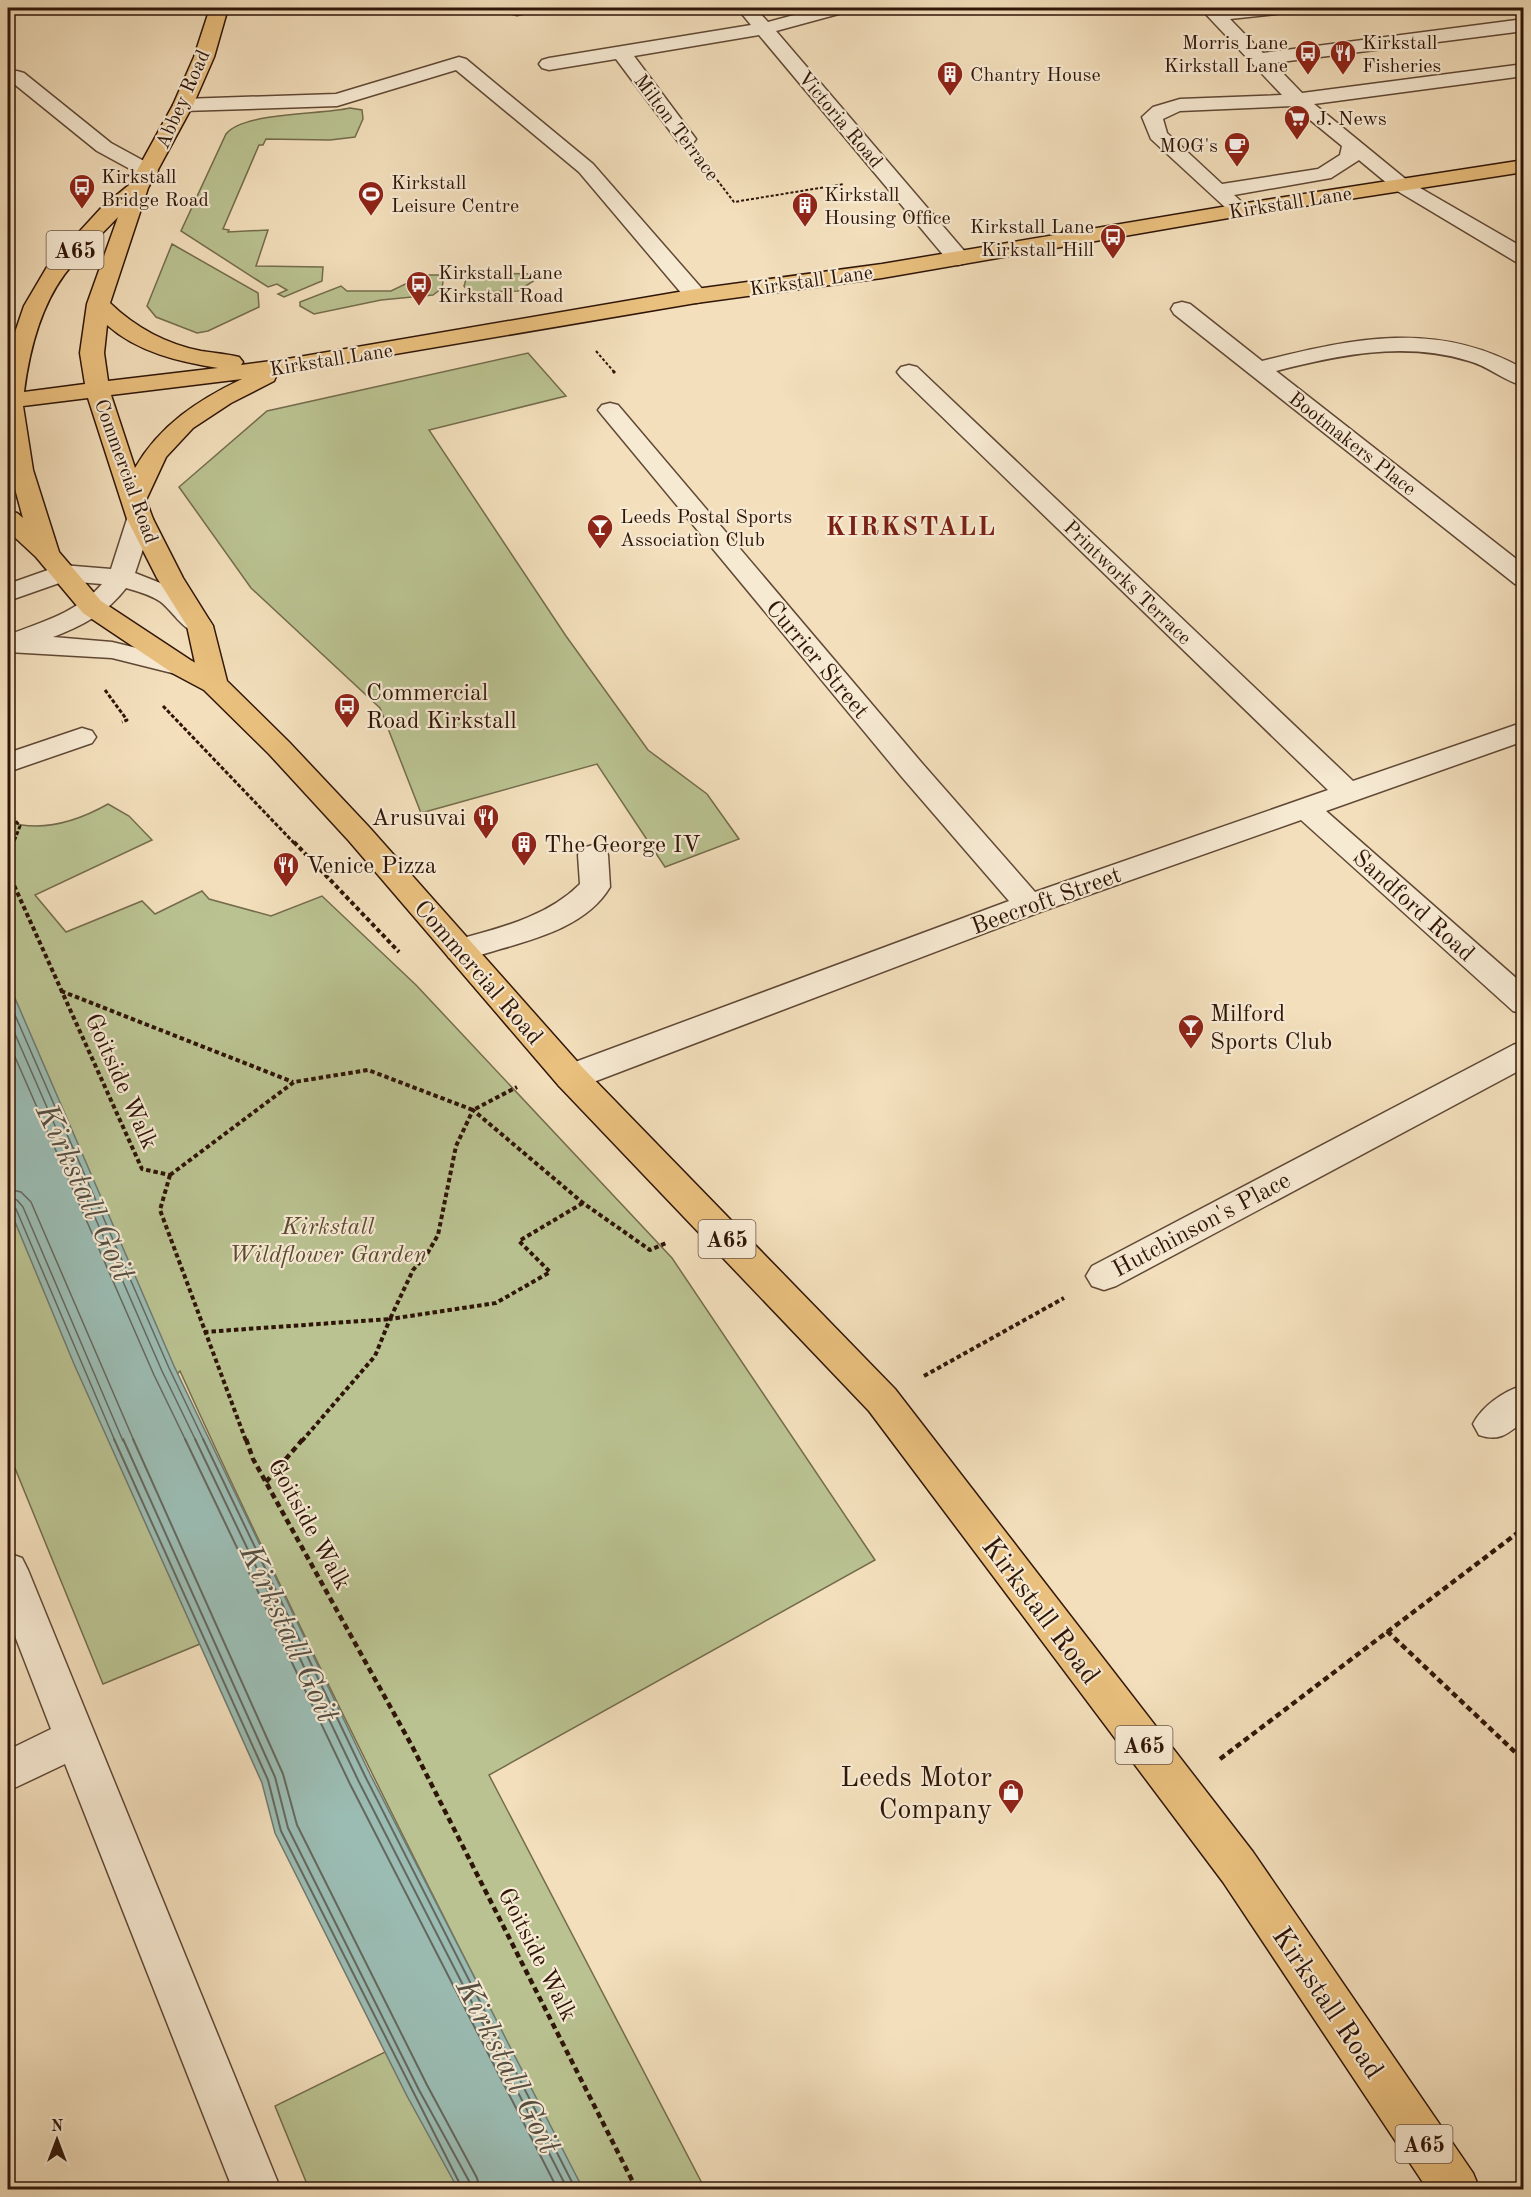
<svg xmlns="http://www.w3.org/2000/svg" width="1531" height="2197" font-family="'Old Standard TT',serif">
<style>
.green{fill:#bac291;stroke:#746c4c;stroke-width:1.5}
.water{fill:#9bbcb3;stroke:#70796f;stroke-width:1.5}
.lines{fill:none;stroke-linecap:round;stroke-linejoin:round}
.shore-far1{stroke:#65685e;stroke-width:1.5}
.shore{stroke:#65685e;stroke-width:2}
.minor-casing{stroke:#604835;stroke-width:3}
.major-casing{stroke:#2f1508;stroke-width:3}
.path-far3{stroke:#2f1508;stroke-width:2;stroke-dasharray:3 2;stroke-linecap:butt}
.path-far2{stroke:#2f1508;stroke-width:3;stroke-dasharray:4 2;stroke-linecap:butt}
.path-far1{stroke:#2f1508;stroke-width:4;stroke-dasharray:4.5 3;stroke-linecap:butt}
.path{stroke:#2f1508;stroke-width:4.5;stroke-dasharray:6 4;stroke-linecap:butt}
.minor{fill:#f7ead3;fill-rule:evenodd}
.major{fill:#eac07e;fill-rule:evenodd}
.labels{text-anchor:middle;stroke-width:4.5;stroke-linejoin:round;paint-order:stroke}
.far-poi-label{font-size:20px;fill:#2f1508;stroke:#f7ead3;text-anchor:start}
.far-street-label{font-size:20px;fill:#2f1508;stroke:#f7ead3}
.shield{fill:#f7ead3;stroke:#6b5545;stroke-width:1.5}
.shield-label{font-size:22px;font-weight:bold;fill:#2f1508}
.street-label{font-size:24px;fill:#2f1508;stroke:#f7ead3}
.poi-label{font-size:24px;fill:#2f1508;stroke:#f7ead3;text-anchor:start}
.park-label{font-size:24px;font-style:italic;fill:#594931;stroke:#f7ead3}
.far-district-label{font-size:26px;font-weight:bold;letter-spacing:1.5px;fill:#7a1f14;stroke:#f7ead3}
.near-street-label{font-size:28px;fill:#2f1508;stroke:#f7ead3}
.near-poi-label{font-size:28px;fill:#2f1508;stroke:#f7ead3;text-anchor:end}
.near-water-label{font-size:32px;font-style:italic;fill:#554f44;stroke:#f7ead3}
</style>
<rect width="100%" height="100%" fill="#f3dfbc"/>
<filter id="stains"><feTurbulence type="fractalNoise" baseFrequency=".00333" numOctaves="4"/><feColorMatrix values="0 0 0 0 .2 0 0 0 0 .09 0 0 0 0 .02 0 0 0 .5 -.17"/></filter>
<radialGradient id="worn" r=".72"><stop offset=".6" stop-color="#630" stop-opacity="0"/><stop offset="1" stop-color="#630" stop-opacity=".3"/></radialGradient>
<g class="green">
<path d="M350,108L362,110L363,119L355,137L330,140L266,139L263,145H259L223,229L229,230L228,232L268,230L256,266L323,267L322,281L284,297L278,294L287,290L277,284L268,287L181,231L226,134C243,112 320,115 350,108Z"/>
<path d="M172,244L258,293L259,307L208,331L197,333L156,317L147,306Z"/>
<path d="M468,273L535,274L538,278L518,291L469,292L464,286Z"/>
<path d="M424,275H444L442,288L433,295L381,300L314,314L300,306V302L341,286L347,291H391Z"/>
<path d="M528,353L566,396L429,430L566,636L648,750L707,794L739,839L665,867L597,764L421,813L380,708L251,588L179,487L267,411Z"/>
<path d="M108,804L129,816L152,840L35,895L66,932L142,901L155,914L202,891L209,899L271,916L322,896L416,985L672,1258L875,1560L489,1775L705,2189H309L275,2106L487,2002C381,1794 277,1584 180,1371L110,1443L200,1644L103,1684L8,1451V822C42,832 78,821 108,804Z"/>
</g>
<path class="water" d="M8,982L174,1366L370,1774L583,2189H458L407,2096L275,1833L262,1783L74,1364L8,1205Z"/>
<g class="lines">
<g class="shore-far1">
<path d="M8,999L169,1368L204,1441"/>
<path d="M8,1018L162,1371L196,1441"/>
<path d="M8,1041L154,1375L186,1441"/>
<path d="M8,1189L21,1192L31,1202L134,1441"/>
<path d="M8,1198L17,1200L23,1207L123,1441"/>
<path d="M8,1205L16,1209L115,1441"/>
</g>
<g class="shore">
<path d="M114,1439L268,1780L281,1831L463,2190"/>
<path d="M123,1439L275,1777L288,1828L419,2090L469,2181L471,2190"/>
<path d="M133,1439L283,1774L297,1825L427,2085L477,2178L480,2190"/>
<path d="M185,1439L350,1784L558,2190"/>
<path d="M195,1439L358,1780L568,2190"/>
<path d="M203,1439L365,1776L576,2190"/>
</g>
<g class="minor-casing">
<g id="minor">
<path d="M509,8H532L530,12L517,15L510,13Z"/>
<path d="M737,8H755L768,22L820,8H848L846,12L776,31L966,253L969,258L966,263L958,265L950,263L759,35L634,56L696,139L693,143H679L616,59L549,70L542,68L539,64L542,60L549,58L751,25Z"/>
<path d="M1200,8H1285L1283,12L1276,14L1230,19L1263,53L1524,19V31L1273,63L1302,93L1524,64V76L1314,104L1408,181L1524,248V263L1516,262L1394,189L1359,160L1331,178L1234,195L1245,205L1241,209L1234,211L1227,209L1151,139L1142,117L1153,107L1180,99L1282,95ZM1293,106L1342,146L1340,155L1318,169L1222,184L1167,133L1163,119L1180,111Z"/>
<path d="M459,57L466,59L593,164L704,291L707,296L704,301L696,303L688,301L579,172L456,70L337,106L183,111L176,109L173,105L176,101L183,99L336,94Z"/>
<path d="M17,71L24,73L111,143L155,167L158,171L155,175L148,177L141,175L97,151L13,83L8,84V72Z"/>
<path d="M1182,302L1190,304L1262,361C1354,338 1437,320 1524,369V386C1504,381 1488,366 1469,361C1404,341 1339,355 1276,371L1524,565V586L1515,584L1174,314L1171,309L1174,304Z"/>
<path d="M909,365L917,367L1353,781L1524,722V741L1326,811L1524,985V1014L1513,1011L1301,820L1040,912L583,1086L571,1089L559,1086L555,1077L559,1068L1009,901L901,776L602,415L598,410L602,405L610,403L618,405L921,762L1035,892L1328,790L901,377L897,372L901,367Z"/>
<path d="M140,511L149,514L153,519L135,573L178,590L209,620L213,626L209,632C186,638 177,615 161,602C151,595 137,591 126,588C107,613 82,626 53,637L112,642L194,662L198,668L194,674L184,676L112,658L8,652V635C42,622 78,612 102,584L65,581L8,601V584L62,565L111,569L127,519L131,514Z"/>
<path d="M82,728L92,731L96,737L92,743L8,772V753Z"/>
<path d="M593,845L604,848L608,855L610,887C587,926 535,939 494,951C479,955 465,962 449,958L444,950L449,942C494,929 545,919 580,884L578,855L582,848Z"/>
<path d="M1524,1041V1068L1116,1286L1104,1290L1092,1286L1086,1276L1092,1266L1513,1045Z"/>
<path d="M1524,1385V1421C1507,1434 1500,1442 1479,1435L1473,1424C1482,1406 1504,1391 1524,1385Z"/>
<path d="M8,1553L22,1558L28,1570L281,2190H233L65,1764L8,1791V1750L51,1729L8,1618Z"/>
</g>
</g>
<g class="major-casing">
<path id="major" d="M210,8H228L214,57L193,105L148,188L110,303C136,328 166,344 201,351C214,353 227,354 239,357L243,362L241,365L287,359L696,289L882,264L1240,204L1524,160V172L1240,216L882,278L696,303L277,374L274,381L231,403L193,428L166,457L146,500L153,519L183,578L213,626L227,681L289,742L369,827L583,1068L895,1389L1253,1852L1473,2173L1480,2190H1428L1223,1882L869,1411L559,1086L349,841L269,754L204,690L174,674L83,613L36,557L8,531V511L17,513L23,518L8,463V353L24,306L47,267L102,207L129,185L173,105L194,57ZM118,217L87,304L80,353L85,384L24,392C29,352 40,308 64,275C80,254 100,236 118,217ZM107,325C137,352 180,362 218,368L108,381L104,353ZM242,379C198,400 160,425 135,468L111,395ZM88,398L127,519L157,578L187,626L195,663L101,601L59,552L33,470L23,406Z"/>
</g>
<g class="path-far3">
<path d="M708,168L734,202L844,184"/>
<path d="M596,351L615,373"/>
</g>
<g class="path-far2">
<path d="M613,371L615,373"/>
<path d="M105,690L127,720L122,722"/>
<path d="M163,706L295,844"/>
<path d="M8,812L20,826L13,844"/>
</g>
<g class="path-far1">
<path d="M294,842L399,952"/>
<path d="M8,856L14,842"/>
<path d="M8,872L142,1169L170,1175"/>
<path d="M61,991L293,1082"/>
<path d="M170,1175L160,1210L246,1441"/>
<path d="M170,1175L294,1082L368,1070L473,1110L517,1087"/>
<path d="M204,1332L390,1319L413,1270L427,1254L438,1235L456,1146L473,1110L583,1203L650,1250L666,1243"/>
<path d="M924,1376L1064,1298"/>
<path d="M302,1441L375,1356L390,1319L496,1303L550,1272L519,1241L583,1203"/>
</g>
<g class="path">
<path d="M246,1439L253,1459L412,1746L637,2190"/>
<path d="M266,1482L303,1439"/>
<path d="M1387,1631L1516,1753L1524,1750"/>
<path d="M1220,1759L1524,1528"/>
</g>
<use href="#minor" class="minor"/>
<use href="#major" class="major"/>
</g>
<defs>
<g id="bus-pin" transform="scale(1.35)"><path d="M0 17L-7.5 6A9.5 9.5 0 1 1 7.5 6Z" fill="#8f2418" stroke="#f7ead3"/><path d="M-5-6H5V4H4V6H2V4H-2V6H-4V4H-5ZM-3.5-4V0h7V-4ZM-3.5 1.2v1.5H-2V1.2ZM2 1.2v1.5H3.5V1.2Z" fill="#fff"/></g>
<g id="restaurant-pin" transform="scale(1.35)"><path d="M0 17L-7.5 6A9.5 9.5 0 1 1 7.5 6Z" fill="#8f2418" stroke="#f7ead3"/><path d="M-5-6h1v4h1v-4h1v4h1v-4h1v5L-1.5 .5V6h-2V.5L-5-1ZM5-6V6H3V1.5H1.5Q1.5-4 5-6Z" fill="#fff"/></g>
<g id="building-pin" transform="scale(1.35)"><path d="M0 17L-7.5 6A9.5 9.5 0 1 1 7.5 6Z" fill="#8f2418" stroke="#f7ead3"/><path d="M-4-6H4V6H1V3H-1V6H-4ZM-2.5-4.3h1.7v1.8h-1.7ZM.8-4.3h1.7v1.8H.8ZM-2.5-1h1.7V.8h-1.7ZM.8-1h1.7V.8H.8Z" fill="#fff"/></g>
<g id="supermarket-pin" transform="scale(1.35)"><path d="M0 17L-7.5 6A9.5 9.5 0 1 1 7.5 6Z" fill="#8f2418" stroke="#f7ead3"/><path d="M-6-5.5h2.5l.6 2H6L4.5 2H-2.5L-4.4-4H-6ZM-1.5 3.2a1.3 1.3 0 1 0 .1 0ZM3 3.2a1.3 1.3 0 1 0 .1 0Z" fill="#fff"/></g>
<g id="cafe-pin" transform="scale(1.35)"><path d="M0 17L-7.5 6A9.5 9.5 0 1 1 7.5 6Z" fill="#8f2418" stroke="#f7ead3"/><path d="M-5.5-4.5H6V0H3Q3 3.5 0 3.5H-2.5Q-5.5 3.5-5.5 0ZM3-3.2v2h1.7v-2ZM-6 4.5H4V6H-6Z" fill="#fff"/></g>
<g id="stadium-pin" transform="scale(1.35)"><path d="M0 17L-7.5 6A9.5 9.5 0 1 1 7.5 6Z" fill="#8f2418" stroke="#f7ead3"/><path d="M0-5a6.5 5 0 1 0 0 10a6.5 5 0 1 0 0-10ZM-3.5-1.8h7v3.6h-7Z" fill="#fff"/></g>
<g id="bar-pin" transform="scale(1.35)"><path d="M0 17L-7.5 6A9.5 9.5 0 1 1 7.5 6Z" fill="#8f2418" stroke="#f7ead3"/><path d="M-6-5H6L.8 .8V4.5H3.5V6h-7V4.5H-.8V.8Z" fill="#fff"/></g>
<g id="shop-pin" transform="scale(1.35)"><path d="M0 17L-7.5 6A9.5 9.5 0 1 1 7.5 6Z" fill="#8f2418" stroke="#f7ead3"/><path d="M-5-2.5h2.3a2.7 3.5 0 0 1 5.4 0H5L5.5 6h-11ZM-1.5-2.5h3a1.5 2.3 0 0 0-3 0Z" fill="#fff"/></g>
</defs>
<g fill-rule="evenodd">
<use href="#bus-pin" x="1308" y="53"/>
<use href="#restaurant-pin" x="1343" y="53"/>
<use href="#building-pin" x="950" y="74"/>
<use href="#supermarket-pin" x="1297" y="118"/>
<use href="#cafe-pin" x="1237" y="145"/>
<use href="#bus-pin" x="82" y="187"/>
<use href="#stadium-pin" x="371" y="194"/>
<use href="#building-pin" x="805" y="205"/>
<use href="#bus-pin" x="1113" y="237"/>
<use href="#bus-pin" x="419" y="284"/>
<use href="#bar-pin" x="600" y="527"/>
<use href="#bus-pin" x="347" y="706"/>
<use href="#restaurant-pin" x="486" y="817"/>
<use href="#building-pin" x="524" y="844"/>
<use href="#restaurant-pin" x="286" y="865"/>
<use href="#bar-pin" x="1191" y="1027"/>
<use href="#shop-pin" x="1011" y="1792"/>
</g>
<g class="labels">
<g class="far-poi-label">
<text x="1288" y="49" text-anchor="end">Morris Lane<tspan x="1288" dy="23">Kirkstall Lane</tspan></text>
<text x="1362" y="49">Kirkstall<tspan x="1362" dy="23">Fisheries</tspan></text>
<text x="970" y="81">Chantry House</text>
<text x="1316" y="125">J. News</text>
<text x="1218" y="152" text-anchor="end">MOG's</text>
<text x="101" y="183">Kirkstall<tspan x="101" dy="23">Bridge Road</tspan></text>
<text x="391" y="189">Kirkstall<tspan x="391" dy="23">Leisure Centre</tspan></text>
<text x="824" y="201">Kirkstall<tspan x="824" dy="23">Housing Office</tspan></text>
<text x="1094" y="233" text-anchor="end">Kirkstall Lane<tspan x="1094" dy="23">Kirkstall Hill</tspan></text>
<text x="438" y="279">Kirkstall Lane<tspan x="438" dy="23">Kirkstall Road</tspan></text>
<text x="620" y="523">Leeds Postal Sports<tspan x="620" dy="23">Association Club</tspan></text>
</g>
<g class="far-street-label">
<text transform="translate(182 99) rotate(-66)" y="7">Abbey Road</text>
<text transform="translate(841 119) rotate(50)" y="7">Victoria Road</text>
<text transform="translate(677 127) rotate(53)" y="7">Milton Terrace</text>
<text transform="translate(1290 202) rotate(-9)" y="7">Kirkstall Lane</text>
<text transform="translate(811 280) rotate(-8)" y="7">Kirkstall Lane</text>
<text transform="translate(331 359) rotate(-9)" y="7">Kirkstall Lane</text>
<text transform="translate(1353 443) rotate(38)" y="7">Bootmakers Place</text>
<text transform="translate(127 471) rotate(70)" y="7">Commercial Road</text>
<text transform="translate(1128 582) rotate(44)" y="7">Printworks Terrace</text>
</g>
<g class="shield">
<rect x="46.5" y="231" width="57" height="38" rx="4.5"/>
<rect x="698.5" y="1220" width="57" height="38" rx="4.5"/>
<rect x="1115.5" y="1726" width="57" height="38" rx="4.5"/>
<rect x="1395.5" y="2125" width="57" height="38" rx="4.5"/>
</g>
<g class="shield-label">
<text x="75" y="258">A65</text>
<text x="727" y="1247">A65</text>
<text x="1144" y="1753">A65</text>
<text x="1424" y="2152">A65</text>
</g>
<g class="street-label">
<text transform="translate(818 659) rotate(50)" y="8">Currier Street</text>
<text transform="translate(1046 900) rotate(-20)" y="8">Beecroft Street</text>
<text transform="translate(1414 905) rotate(42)" y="8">Sandford Road</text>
<text transform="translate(479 972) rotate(49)" y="8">Commercial Road</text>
<text transform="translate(122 1081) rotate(66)" y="8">Goitside Walk</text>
<text transform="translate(1201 1224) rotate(-28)" y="8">Hutchinson's Place</text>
<text transform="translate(310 1524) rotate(61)" y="8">Goitside Walk</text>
<text transform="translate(538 1954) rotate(63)" y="8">Goitside Walk</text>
</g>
<g class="poi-label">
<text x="366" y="700">Commercial<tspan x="366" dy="28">Road Kirkstall</tspan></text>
<text x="466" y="825" text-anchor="end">Arusuvai</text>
<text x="544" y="852">The George IV</text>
<text x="306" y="873">Venice Pizza</text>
<text x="1210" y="1021">Milford<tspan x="1210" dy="28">Sports Club</tspan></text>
</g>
<g class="park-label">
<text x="328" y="1234">Kirkstall<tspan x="328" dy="28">Wildflower Garden</tspan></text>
</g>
<g class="far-district-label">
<text x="911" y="535">KIRKSTALL</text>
</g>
<g class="near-street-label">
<text transform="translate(1042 1610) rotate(53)" y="10">Kirkstall Road</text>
<text transform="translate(1329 2002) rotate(56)" y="10">Kirkstall Road</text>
</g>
<g class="near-poi-label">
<text x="992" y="1786">Leeds Motor<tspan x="992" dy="32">Company</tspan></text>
</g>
<g class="near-water-label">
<text transform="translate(86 1192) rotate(65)" y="11">Kirkstall Goit</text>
<text transform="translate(290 1633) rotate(65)" y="11">Kirkstall Goit</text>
<text transform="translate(509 2066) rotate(63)" y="11">Kirkstall Goit</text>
</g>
</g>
<rect width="1531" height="2197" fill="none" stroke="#f3dfbc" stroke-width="30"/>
<rect x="9" y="9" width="1513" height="2179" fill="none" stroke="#2f1508" stroke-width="3"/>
<rect x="15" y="15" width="1501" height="2167" fill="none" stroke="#2f1508" stroke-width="1.5"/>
<g transform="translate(57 2140)" stroke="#f7ead3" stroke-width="4.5" paint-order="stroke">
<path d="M0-4.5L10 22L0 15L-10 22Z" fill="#2f1508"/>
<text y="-9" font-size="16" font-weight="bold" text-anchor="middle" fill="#2f1508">N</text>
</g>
<rect width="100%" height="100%" filter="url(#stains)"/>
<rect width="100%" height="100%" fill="url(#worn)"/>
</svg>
